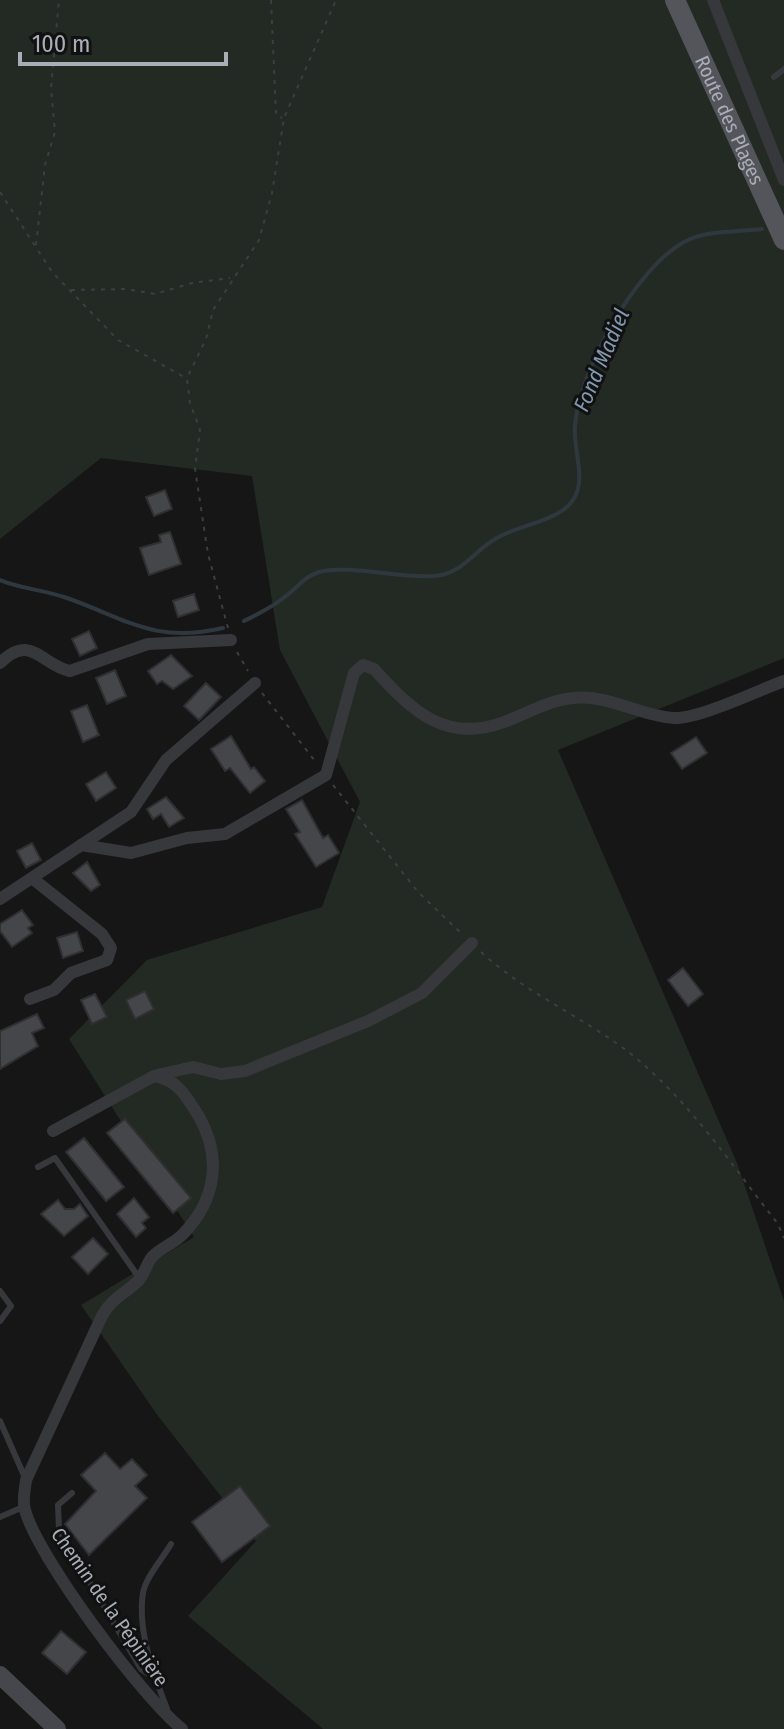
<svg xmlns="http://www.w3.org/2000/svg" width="784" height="1729" font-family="'Fira Sans Condensed',sans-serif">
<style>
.green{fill:#222a23}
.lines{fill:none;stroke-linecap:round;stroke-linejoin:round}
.stream{stroke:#30383f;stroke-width:4}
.building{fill:#45464a;stroke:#303033;stroke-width:2}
.path{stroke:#3d3e43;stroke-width:2;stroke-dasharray:4 6;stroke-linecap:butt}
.service{stroke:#37383c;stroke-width:6}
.minor{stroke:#37383c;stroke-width:12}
.secondary{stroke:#45474c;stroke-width:18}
.primary{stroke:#53555b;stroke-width:20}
.labels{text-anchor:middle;stroke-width:6;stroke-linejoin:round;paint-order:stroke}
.street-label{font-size:20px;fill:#a8adb6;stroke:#111112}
.water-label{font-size:22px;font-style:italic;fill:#8299af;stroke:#111112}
</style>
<rect width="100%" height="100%" fill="#161617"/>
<path class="green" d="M0,0H784V658L558,750L737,1163L784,1301V1729H323L188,1616L256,1541L158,1416L81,1305L194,1237L69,1039L147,960L322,907L360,802L280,650L252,476L101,458L0,539Z"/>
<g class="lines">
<g class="stream">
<path d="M0,580C22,589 45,590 67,598C127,619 154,644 223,628"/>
<path d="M244,621C258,614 273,607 286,596C298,587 304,577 319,572C347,564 402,579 434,576C462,574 473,552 495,539C516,526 548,523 567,507C591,486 572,451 575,425C580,370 635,269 684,242C706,230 738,232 762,229"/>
</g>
</g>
<g class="building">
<path d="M165,490L172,509L154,516L146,497Z"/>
<path d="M170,532L181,564L149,575L140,548L161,542L159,535Z"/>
<path d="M194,594L199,610L178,617L173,601Z"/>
<path d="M89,631L97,648L80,656L72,639Z"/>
<path d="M171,655L192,676L173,689L162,681L157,684L148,671Z"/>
<path d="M115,670L126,696L107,704L96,678Z"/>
<path d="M206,683L221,697L199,720L184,706Z"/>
<path d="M87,705L99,735L83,742L71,711Z"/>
<path d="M231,736L251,769L254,767L265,781L250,793L230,768L225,771L211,749Z"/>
<path d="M696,737L707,753L682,769L671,753Z"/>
<path d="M106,772L116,788L96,801L86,784Z"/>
<path d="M166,797L184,818L169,827L161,814L153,819L147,809Z"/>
<path d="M302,800L323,838L328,835L339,853L316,867L295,834L300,832L286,809Z"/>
<path d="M32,843L41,860L26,868L17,851Z"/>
<path d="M87,862L100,885L91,891L73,873Z"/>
<path d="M22,910L33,925L28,928L32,933L12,947L0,931V924Z"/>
<path d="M77,932L83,951L63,958L57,938Z"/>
<path d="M683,968L703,994L688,1006L668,980Z"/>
<path d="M145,991L154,1009L135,1019L126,1000Z"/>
<path d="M95,994L107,1017L92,1024L81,1000Z"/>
<path d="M37,1014L44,1028L32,1033L38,1046L0,1069V1031Z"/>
<path d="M125,1119L191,1198L173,1213L107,1133Z"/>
<path d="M84,1138L124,1187L106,1201L66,1152Z"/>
<path d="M134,1198L149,1217L142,1223L146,1228L136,1237L117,1214Z"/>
<path d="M58,1200L65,1209H74L80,1204L88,1216L64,1236L41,1214Z"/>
<path d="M93,1238L108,1254L88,1274L72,1257Z"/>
<path d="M105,1453L120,1469L132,1459L147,1475L135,1486L147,1498L89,1555L65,1524L96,1491L81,1475Z"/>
<path d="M240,1486L270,1526L222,1562L192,1522Z"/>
<path d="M61,1631L86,1652L67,1674L42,1653Z"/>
</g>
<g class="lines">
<g class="path">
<path d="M271,0L276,115L282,118"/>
<path d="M0,192L52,272L118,340L186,378"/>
<path d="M36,245L45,165L55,132L51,88L59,0"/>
<path d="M71,290L126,289L155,294L192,283L230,278"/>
<path d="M228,628L208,554L195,469L200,430L190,403L187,378L206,339L213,310L259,240L272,193L284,118L336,0"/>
<path d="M237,652L248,671"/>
<path d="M262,693L315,761"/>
<path d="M333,785L418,892L462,934"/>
<path d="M481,952C522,990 574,1013 619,1045C683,1091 730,1163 778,1224L784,1238"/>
</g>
<g class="service">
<path d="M774,77L784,69"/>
<path d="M38,1167L55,1158L140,1279"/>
<path d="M0,1291L11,1306L0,1321"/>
<path d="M0,1421L26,1480"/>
<path d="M72,1493L58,1505L59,1530L141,1669L155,1679"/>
<path d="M0,1517L23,1507"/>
<path d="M167,1709C154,1675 137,1631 143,1593C146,1577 163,1558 171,1544"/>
</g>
<g class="minor">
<path d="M713,0L784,180"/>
<path d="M0,663C31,632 41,665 70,671L148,644L231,640"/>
<path d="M81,845L131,853L187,838L225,834L326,775L354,673L363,665L374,669C412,711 446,744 504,722C526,714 549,700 573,698C608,694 640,716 674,718C699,719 759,690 784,681"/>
<path d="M0,899L131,812L166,760L255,683"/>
<path d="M30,999L54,990L71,973L107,960L111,948L102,934L32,878"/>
<path d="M157,1075L193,1067L221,1074L245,1071L368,1021L422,993L472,943"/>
<path d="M53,1131L154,1076C178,1080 186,1096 198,1115C222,1156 217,1199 183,1234C175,1243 162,1247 153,1256C146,1263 145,1275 137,1282C124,1294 111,1299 102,1316L26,1480C25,1489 22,1501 25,1510C38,1558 143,1698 182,1729"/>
</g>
<path class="secondary" d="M0,1675L57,1729"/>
<path class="primary" id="s1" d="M675,0L784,240"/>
</g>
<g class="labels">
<g class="street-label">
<text dy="7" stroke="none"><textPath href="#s1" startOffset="132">Route des Plages</textPath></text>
<text transform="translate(110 1607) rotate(55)" y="7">Chemin de la Pépinière</text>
</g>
<g class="water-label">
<text transform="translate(601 360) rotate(-67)" y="8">Fond Madiel</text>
</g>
</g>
<path d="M20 52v12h206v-12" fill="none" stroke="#a8adb6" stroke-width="4"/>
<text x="32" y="52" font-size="24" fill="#a8adb6" stroke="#111112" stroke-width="6" paint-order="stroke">100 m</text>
</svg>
